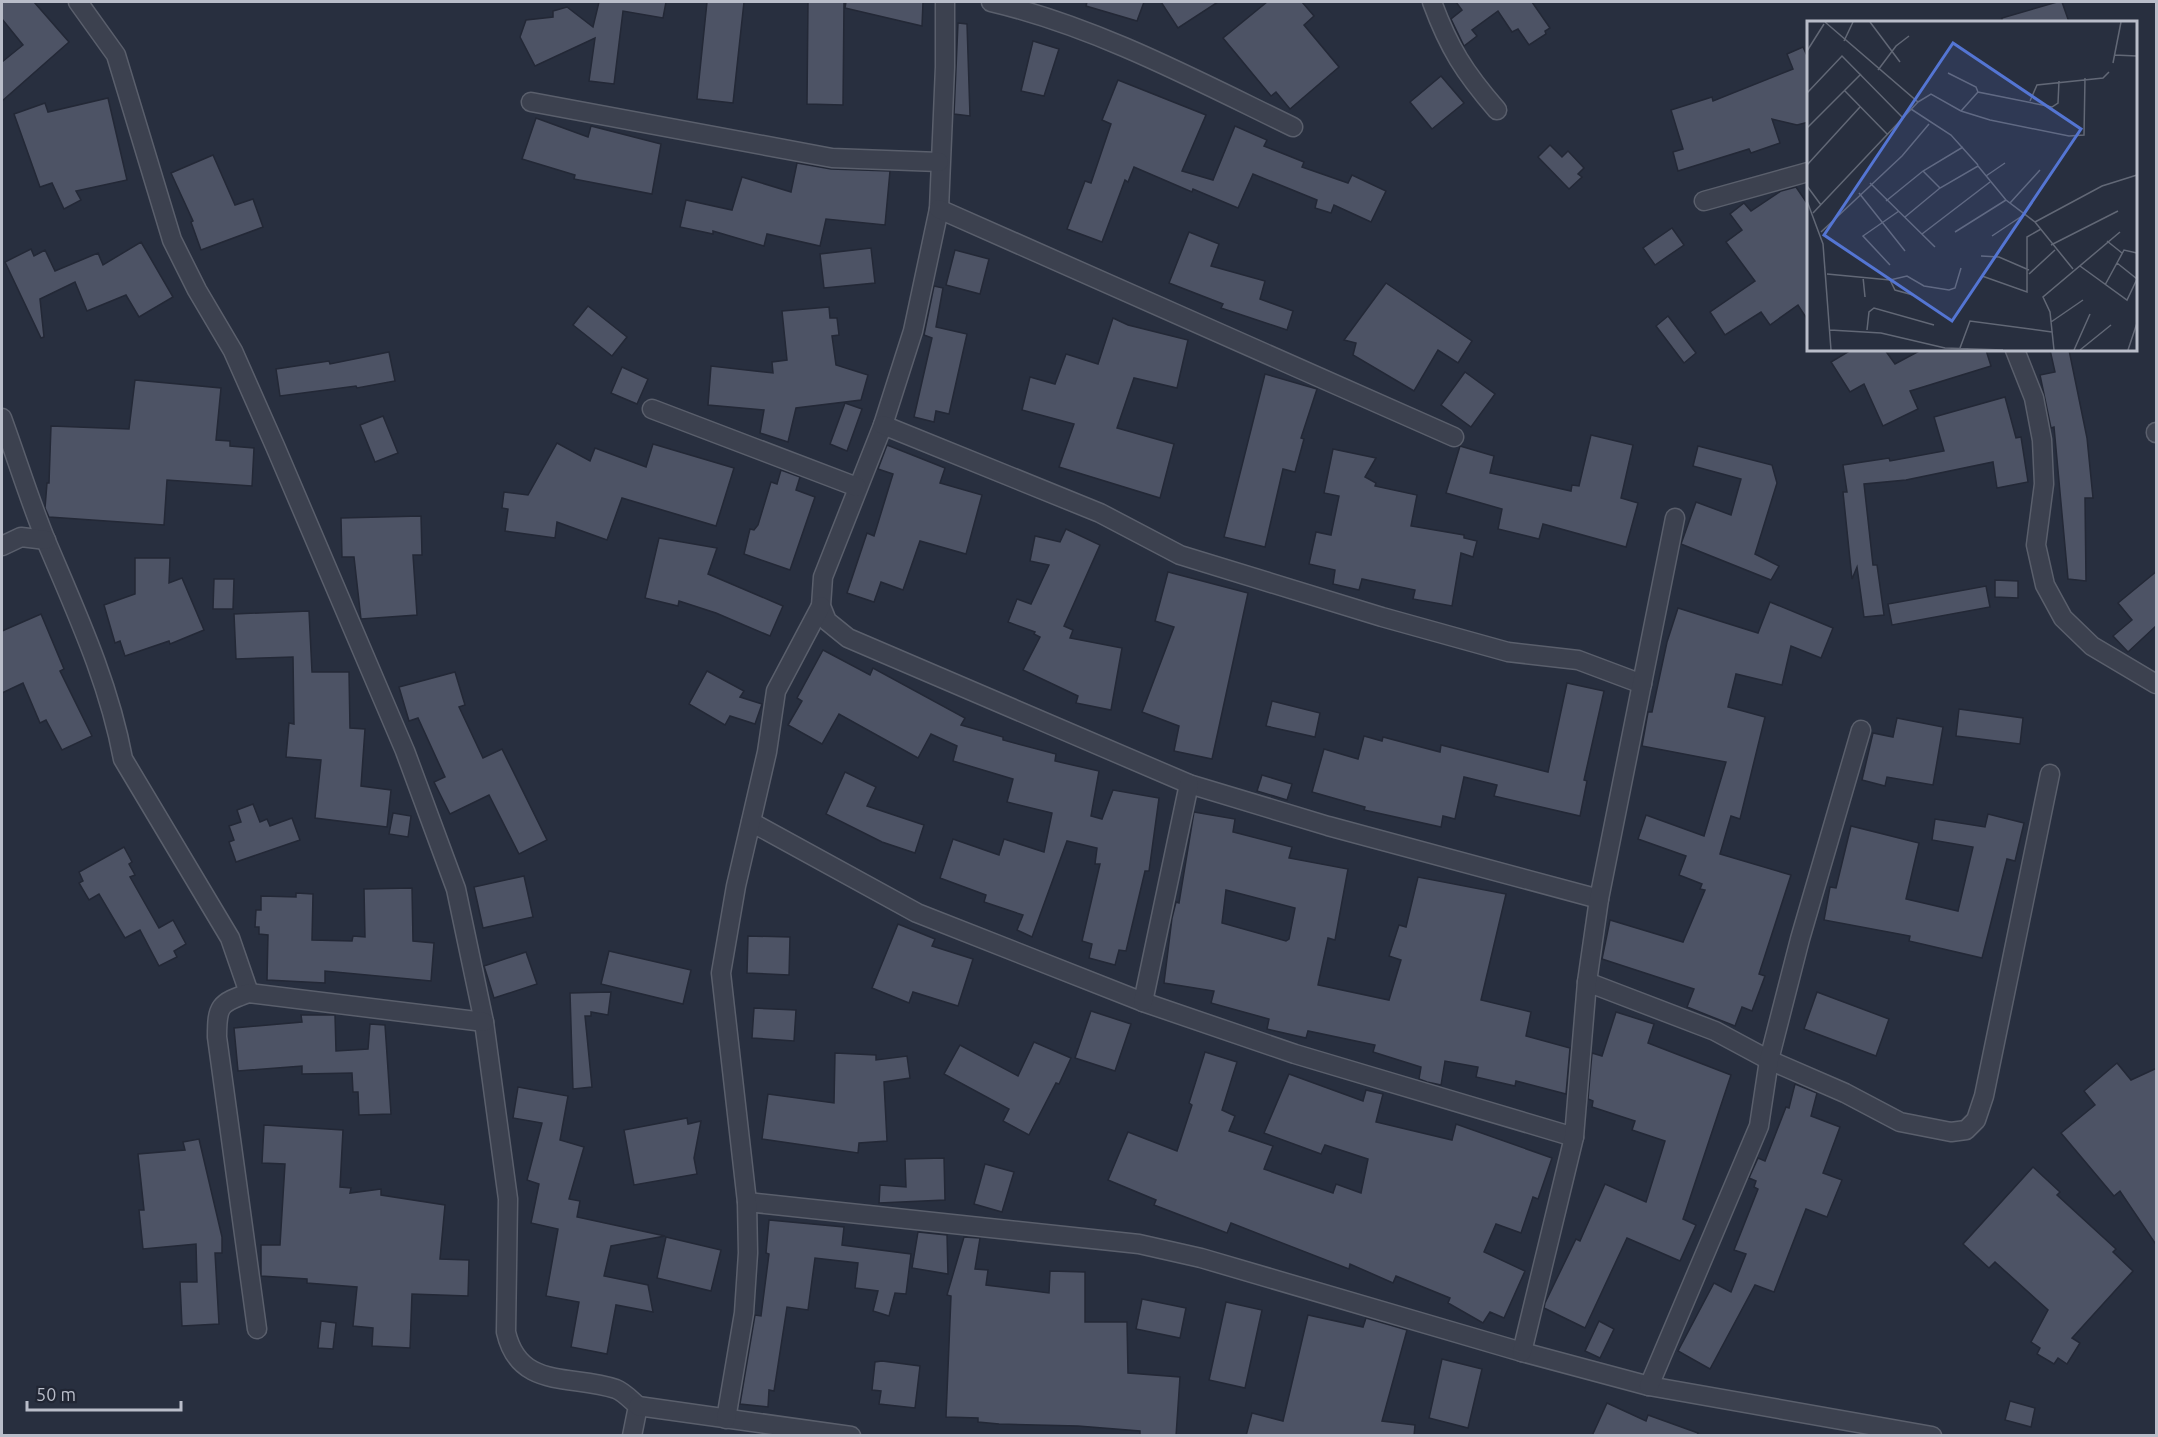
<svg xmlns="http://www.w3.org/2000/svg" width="2158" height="1437" font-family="Ubuntu,sans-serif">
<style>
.building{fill:#4d5365;stroke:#232836;stroke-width:1.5;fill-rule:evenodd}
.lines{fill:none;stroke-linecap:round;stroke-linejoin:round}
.street-casing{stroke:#5a5f6c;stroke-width:21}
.street{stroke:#3c414f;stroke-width:18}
.inset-road{fill:none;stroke:#626876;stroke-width:1.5}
.view{fill:#5475d3;fill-opacity:0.15;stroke:#5475d3;stroke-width:3}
.inset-edge{fill:none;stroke:#b9bdc9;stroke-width:3}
</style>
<rect width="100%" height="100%" fill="#282f3f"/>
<g class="building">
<path d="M2,2H34L69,42L2,101V62L23,45L2,19Z"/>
<path d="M599,2H666L663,18L623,11L614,84L589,81L595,38L535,66L520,37L526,20L553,17V11L567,7L593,27Z"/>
<path d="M707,2H744L733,103L697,99Z"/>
<path d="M808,2H844L843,105L807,104Z"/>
<path d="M846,2H923L922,26L845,8Z"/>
<path d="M1087,2H1144L1137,21L1086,6Z"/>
<path d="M1161,2H1218L1178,28Z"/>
<path d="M1267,2H1302L1314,16L1304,25L1339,67L1290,109L1276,92L1271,96L1223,38Z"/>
<path d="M1456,2H1532L1550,28L1545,31L1546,34L1529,45L1518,29L1512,32L1498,11L1472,30L1477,36L1464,46L1451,19L1462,10Z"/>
<path d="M2057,2H2062L2069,22H2002V18Z"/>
<path d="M958,23L967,24L970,116L954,114Z"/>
<path d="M1033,41L1059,49L1044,96L1021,91Z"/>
<path d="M1803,47L1809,60V122L1797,125L1772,119L1780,143L1751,153L1749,149L1678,171L1673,152L1683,149L1671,110L1712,97L1713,101L1793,69L1787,54Z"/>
<path d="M1441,76L1464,103L1432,129L1410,102Z"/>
<path d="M1118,80L1206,115L1182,171L1213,180L1235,126L1267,140L1264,146L1304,162L1302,167L1348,183L1352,175L1386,191L1371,222L1334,205L1331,213L1315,208L1317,200L1253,174L1238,208L1193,189L1192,192L1134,167L1128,182L1125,180L1102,242L1067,229L1085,181L1091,183L1111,124L1102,120Z"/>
<path d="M108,98L127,180L76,191L81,200L64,209L52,183L40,187L14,114L45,103L48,112Z"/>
<path d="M536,118L588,137L591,126L661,144L652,194L574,179L575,175L522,159Z"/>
<path d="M1550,145L1562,157L1568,151L1584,168L1578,174L1582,177L1569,189L1538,157Z"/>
<path d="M213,155L235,205L253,199L263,227L201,250L191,222L193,221L171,173Z"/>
<path d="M797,163L831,169L890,171L885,225L826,219L820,246L767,234L764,246L713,231V234L680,227L686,200L732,210L742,177L791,192Z"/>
<path d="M1796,187L1809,206V322L1798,305L1770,325L1761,312L1725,335L1710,312L1755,281L1726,242L1742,230L1730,214L1744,203L1751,211L1781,191Z"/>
<path d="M1672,228L1684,245L1655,265L1643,248Z"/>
<path d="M1189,232L1219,244L1211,266L1265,281L1260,299L1293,311L1287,330L1221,308L1223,304L1169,283Z"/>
<path d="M141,242L173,297L139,317L126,295L87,311L75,282L40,299L44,337L41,338L5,262L31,249L34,256L45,250L55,271L98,253L103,265Z"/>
<path d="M871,248L875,283L824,288L820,254Z"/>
<path d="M955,250L989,259L980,294L946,285Z"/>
<path d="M1386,283L1472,341L1458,363L1438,350L1414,391L1353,355L1356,343L1344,340Z"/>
<path d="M934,286L943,288L936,327L967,334L949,414L936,411L934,422L914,417L932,338L924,335Z"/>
<path d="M588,306L627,337L612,356L573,325Z"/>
<path d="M829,307L830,318H837L839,335L832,336L836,365L868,375L861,400L796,408L788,442L760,433L764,410L708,405L711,366L773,373L772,362L787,360L782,311Z"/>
<path d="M1668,316L1696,353L1684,363L1656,326Z"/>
<path d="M1113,318L1128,325L1188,340L1177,388L1134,378L1117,428L1174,444L1160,498L1059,467L1074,424L1022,410L1030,377L1055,384L1066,354L1098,364Z"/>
<path d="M1851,350H1885L1895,364L1921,350H1986L1991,366L1910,391L1918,409L1883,426L1864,384L1850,392L1831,362Z"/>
<path d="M2050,350H2069L2087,438L2093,498H2085L2086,581L2068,579L2054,427L2051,428L2040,375L2055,372Z"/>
<path d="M389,352L395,381L357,388L356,386L280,396L276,369L329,361L330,364Z"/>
<path d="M622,367L648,379L637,404L611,393Z"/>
<path d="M1465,372L1495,394L1471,427L1441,405Z"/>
<path d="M1265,374L1317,389L1301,438L1304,439L1295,472L1283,469L1265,547L1224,537Z"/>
<path d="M135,380L221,388L216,440L230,441V446L254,448L252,486L167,480L164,525L49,517L45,508L47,483H49L51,426L129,429Z"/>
<path d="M2005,397L2016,438L2021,437L2028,482L1997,488L1993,462L1906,480L1864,484L1873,565H1877L1884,615L1864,617L1857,567L1852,579L1843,492H1847L1843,465L1889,458L1890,461L1944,451L1934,417Z"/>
<path d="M845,403L862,409L847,451L830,444Z"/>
<path d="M383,416L398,453L375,462L360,425Z"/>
<path d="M1591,435L1633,445L1621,498L1638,503L1626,547L1543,524L1539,539L1498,529L1502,509L1446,493L1460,446L1494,456L1490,473L1571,491L1572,485L1579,486Z"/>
<path d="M557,443L590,461L595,448L646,467L653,444L734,468L716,526L622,498L607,540L557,522L555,538L505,531L508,509L502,508L504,492L528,495Z"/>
<path d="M887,445L945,468L940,483L982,495L966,554L920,541L903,590L881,582L874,602L847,593L867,533L874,536L893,474L878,469Z"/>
<path d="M1698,446L1772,465L1777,483L1755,554L1779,566L1771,580L1681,544L1696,502L1731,515L1741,479L1693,466Z"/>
<path d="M1333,449L1376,458L1365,477L1376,483L1375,486L1417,495L1411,526L1464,535V538L1477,541L1473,557L1461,553L1452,606L1413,599L1415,590L1362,579L1359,590L1333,584L1335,570L1309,564L1316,532L1331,535L1339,496L1324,493Z"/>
<path d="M781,470L800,477L796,490L815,497L790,570L744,554L750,529L754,530L758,525L771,482L777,484Z"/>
<path d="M421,516L422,555H413L417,615L361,619L354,557H342L341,518Z"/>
<path d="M1066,529L1100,545L1064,626L1073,630L1070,638L1122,648L1111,710L1076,703L1078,696L1023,670L1040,637L1034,634L1035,632L1008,622L1017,599L1031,604L1049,565L1030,561L1035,536L1060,542Z"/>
<path d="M659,538L717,548L708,574L783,606L770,636L716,613L679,601L678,606L645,598Z"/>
<path d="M135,558H170L169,583L182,578L204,630L170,644L169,641L125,656L120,641L115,643L104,605L135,594Z"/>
<path d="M2157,571V625L2128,652L2113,636L2132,620L2118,603Z"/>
<path d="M1168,572L1248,593L1212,759L1174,751L1179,726L1142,712L1174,627L1155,621Z"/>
<path d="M214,579H234L233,609H213Z"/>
<path d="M1995,580L2018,581V598L1995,597Z"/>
<path d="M1986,586L1990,607L1892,625L1888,604Z"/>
<path d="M1770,602L1833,628L1821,658L1791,646L1782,685L1736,674L1728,707L1765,717L1740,819L1731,816L1720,854L1791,875L1759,974L1765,976L1752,1011L1742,1007L1735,1026L1687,1007L1694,989L1602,959L1610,920L1683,942L1705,890L1700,889L1702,884L1679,875L1686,856L1638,839L1646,815L1704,836L1726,762L1642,746L1648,712H1652L1667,642L1678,608L1758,633Z"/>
<path d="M309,611L312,672H349L350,728L365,729L361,786L391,790L387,827L315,818L321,760L286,757L289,723L294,724L293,657L236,659L234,614Z"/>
<path d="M41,614L64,669L60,671L92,736L62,750L46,720L40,723L23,683L2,693V631Z"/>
<path d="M823,650L870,675L873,668L965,718L961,725L1003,737V740L1056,754L1055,761L1099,771L1091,816L1102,819L1113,790L1159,798L1149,871H1145L1126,951L1119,950L1115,965L1089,958L1092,944L1082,941L1100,864H1095L1097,848L1067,841L1032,937L1017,930L1023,915L984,902L986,895L940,878L953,839L999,855L1004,839L1044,852L1052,813L1007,802L1013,779L953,761L957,746L931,734L918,758L839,714L822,744L788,725L802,701L797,698Z"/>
<path d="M707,671L744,691L740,697L762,704L755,724L730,716L725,725L689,704Z"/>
<path d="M455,672L465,705L459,707L483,758L502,749L547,840L519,854L489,795L450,814L434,782L445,777L418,718L409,721L399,687Z"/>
<path d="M1567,683L1604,691L1584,780L1587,781L1580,816L1494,796L1497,785L1464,777L1455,819L1443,816L1441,827L1364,810L1365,807L1312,792L1324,749L1358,759L1364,736L1382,741L1383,737L1440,752L1441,745L1548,772Z"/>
<path d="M1272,701L1320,713L1315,737L1266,726Z"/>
<path d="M1959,709L2023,718L2020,744L1956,736Z"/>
<path d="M1897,718L1943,727L1933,785L1887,777L1885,786L1862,780L1873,733L1893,737Z"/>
<path d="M845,772L876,787L867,806L924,825L915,853L882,842L826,814Z"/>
<path d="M1262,775L1292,784L1287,800L1257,791Z"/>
<path d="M253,804L260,822L267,819L270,826L292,818L300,840L236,862L229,842L234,840L229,826L241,822L237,810Z"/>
<path d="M1194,812L1235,819L1233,832L1292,847L1289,858L1348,869L1335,940L1328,938L1318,985L1389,1000L1401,960L1389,956L1399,925L1406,927L1418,877L1506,894L1481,1000L1531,1012L1526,1036L1570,1048L1566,1094L1516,1081L1515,1086L1476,1077L1478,1067L1445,1061L1441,1085L1427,1082L1419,1079L1421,1067L1373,1052L1375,1045L1308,1031L1306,1038L1267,1029L1269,1019L1211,1003L1214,991L1164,983L1172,918L1176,902L1179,903ZM1226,890L1295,908L1289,939L1286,941L1222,923Z"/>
<path d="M393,813L411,816L408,837L389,834Z"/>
<path d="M1988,814L2024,823L2015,861L2007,859L1982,958L1909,941L1910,936L1824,920L1830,887L1836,888L1851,826L1919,843L1906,899L1958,911L1973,847L1932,840L1935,819L1985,827Z"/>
<path d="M124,847L132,862L129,864L135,875L130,877L159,928L173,920L186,944L174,951L177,957L159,966L140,930L125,938L99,894L89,900L79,883L83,881L79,872Z"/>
<path d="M524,876L533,917L483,928L474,887Z"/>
<path d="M412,888L413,941L434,943L431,981L325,971V983L267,980L268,935L259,934V927H255L256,910H261V896L296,897V893L313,894L312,940L352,941L353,936L365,937L364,889Z"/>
<path d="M898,924L935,939L932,946L973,959L958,1006L913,992L909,1003L872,988Z"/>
<path d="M748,936L790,937L789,975L747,973Z"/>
<path d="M609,951L691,970L683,1004L601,984Z"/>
<path d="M526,952L537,984L494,998L484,966Z"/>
<path d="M611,992L608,1015L591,1012V1016H585L592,1087L573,1089L570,993Z"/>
<path d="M1817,992L1889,1019L1876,1056L1804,1029Z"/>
<path d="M754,1008L796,1010L794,1041L752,1038Z"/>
<path d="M1091,1011L1131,1024L1115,1071L1075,1058Z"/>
<path d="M1616,1012L1654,1024L1648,1043L1731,1075L1683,1219L1696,1225L1680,1261L1627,1238L1585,1328L1544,1308L1545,1303L1576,1239L1580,1241L1605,1184L1646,1202L1665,1141L1632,1130L1635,1121L1592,1107L1593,1101L1588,1099L1592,1053L1602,1056Z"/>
<path d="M301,1015H335L336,1051L368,1049L370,1024L385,1025L391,1114L359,1115L358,1092H353L352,1073L302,1074V1066L238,1071L234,1028L302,1022Z"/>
<path d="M1034,1042L1071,1058L1059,1084L1056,1083L1029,1135L1003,1121L1009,1109L944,1074L960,1045L1018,1076Z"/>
<path d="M1205,1052L1237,1062L1222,1110L1235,1116L1229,1131L1273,1146L1264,1169L1333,1193L1336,1184L1361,1193L1368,1159L1325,1145L1321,1154L1264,1133L1289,1074L1363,1101L1366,1090L1383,1094L1376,1122L1452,1140L1456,1124L1552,1158L1538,1199L1533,1197L1521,1233L1496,1224L1484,1252L1525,1271L1504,1318L1490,1312L1483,1323L1448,1303L1450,1298L1396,1276L1393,1283L1350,1264L1349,1269L1231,1223L1227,1233L1154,1205L1156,1200L1108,1180L1128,1132L1177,1151L1192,1105L1189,1103Z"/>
<path d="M835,1053L876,1055V1060L907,1056L910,1078L884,1082L887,1141L859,1143L858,1153L762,1139L768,1094L834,1103Z"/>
<path d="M2117,1063L2131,1080L2157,1068V1246L2120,1191L2114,1196L2061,1133L2095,1105L2084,1091Z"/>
<path d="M1795,1084L1817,1093L1811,1116L1840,1127L1823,1173L1842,1180L1827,1217L1806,1209L1774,1292L1755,1285L1710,1369L1678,1351L1714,1283L1731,1292L1746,1254L1734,1250L1758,1189L1754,1187L1756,1181L1749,1178L1758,1158L1765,1161L1786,1107L1789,1108Z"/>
<path d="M518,1087L568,1096L560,1140L584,1147L569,1199L580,1201L577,1217L665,1236L611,1246L604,1276L648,1285L653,1312L616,1305L607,1354L571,1347L579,1302L546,1296L558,1229L531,1223L539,1184L527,1180L542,1123L513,1118Z"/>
<path d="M687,1118L688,1124L701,1121L694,1158L697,1174L634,1185L624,1130Z"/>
<path d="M264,1125L343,1130L340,1187L351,1188L350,1193L381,1189V1195L445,1205L440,1259L469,1260L468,1296L412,1294L410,1348L372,1346L373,1328L353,1326L357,1287L307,1283V1279L261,1276V1245H280L285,1164L262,1163Z"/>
<path d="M199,1139L222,1237V1253H215L219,1324L182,1326L180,1282H197L196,1244L143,1249L139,1210H144L138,1154L185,1150L183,1142Z"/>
<path d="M944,1158L945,1200L879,1203L880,1185L906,1187L905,1159Z"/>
<path d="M985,1164L1014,1172L1002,1212L974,1204Z"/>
<path d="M2033,1167L2060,1192L2057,1195L2116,1249L2113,1252L2133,1271L2072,1338L2080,1343L2067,1364L2058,1358L2054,1364L2037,1354L2040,1348L2031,1342L2048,1310L1995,1262L1989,1268L1963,1244Z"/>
<path d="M769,1220L844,1227L842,1245L911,1254L906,1294L895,1293L889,1316L873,1311L878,1291L855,1288L858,1263L815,1258L808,1310L787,1307L774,1391L769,1390L768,1407L740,1404L755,1315L761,1316L769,1254L766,1253Z"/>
<path d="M918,1232L947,1235L948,1274L912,1268Z"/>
<path d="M666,1237L721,1250L711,1291L657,1278Z"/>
<path d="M964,1237L980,1238L975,1269L988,1270L986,1285L1049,1293L1050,1271L1085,1272V1322H1127L1128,1373L1180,1377L1176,1436H1140V1431L1078,1426L999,1424L978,1422V1418L946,1417L951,1296L947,1295Z"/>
<path d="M1142,1299L1186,1308L1180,1338L1136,1329Z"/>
<path d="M1226,1302L1262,1310L1245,1388L1209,1380Z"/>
<path d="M1308,1315L1363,1327L1366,1318L1407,1330L1382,1421L1415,1425L1414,1436H1246L1252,1413L1283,1421Z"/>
<path d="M321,1321L336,1323L333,1349L318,1348Z"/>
<path d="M1599,1321L1614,1329L1600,1358L1585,1351Z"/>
<path d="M1442,1359L1482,1369L1468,1428L1429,1418Z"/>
<path d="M882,1361L920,1366L915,1408L879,1404L881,1391L872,1390L875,1362Z"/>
<path d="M2010,1401L2035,1408L2031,1427L2005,1420Z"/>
<path d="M1607,1403L1646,1421L1648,1415L1698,1433L1697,1436H1592Z"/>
</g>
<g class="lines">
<g class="street-casing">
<g id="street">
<path d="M78,2L116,55L172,240L197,290L233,351L275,446L405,751L456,889L484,1022L508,1199L506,1332C519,1390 571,1374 616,1389C624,1392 632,1401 638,1406L632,1436"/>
<path d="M945,2V67L939,209L913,331L883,425L823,577L821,606L827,621L848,638L1189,784L1328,826L1599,899"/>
<path d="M991,2C1097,27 1196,80 1293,127"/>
<path d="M1432,2C1449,48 1464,72 1497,110"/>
<path d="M531,102L832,158L939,162"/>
<path d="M1704,201L1808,172"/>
<path d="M939,209L1454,437"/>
<path d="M2015,350L2034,398L2042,440L2044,484L2036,545L2045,585L2063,618L2092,646L2156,684"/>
<path d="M652,409L857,487"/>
<path d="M2,418C17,459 30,502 47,543C77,614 109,683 123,759L230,938L249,993"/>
<path d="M883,425L1100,513L1180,555L1382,617L1508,652L1578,660L1642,684"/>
<path d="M2156,432V433"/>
<path d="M2,546L21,537L46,540"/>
<path d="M751,822L917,913L1143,1002L1295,1054L1574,1137"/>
<path d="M1587,982L1715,1031L1769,1060L1845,1093L1900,1122L1951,1132L1966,1130L1976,1120L1984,1096L2050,774"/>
<path d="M1143,1002L1189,784"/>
<path d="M747,1202L1139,1244L1201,1258L1522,1352L1649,1386L1932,1436"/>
<path d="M257,1329L217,1037C217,1006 219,1003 249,993L484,1022"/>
<path d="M1522,1352L1574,1137L1587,982L1599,899L1675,518"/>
<path d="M1649,1386L1759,1126L1769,1060L1800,939L1861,730"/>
<path d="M638,1406L851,1436"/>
<path d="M726,1419L744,1313L748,1253L747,1202L721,973L736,886L767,752L776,691L821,606"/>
</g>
</g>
<use href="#street" class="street"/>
</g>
<g transform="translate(1807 21)">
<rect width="330" height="330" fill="#282f3f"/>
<path class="inset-road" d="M18,1L111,81L124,73L154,90L183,99L262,115L277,114L278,57M63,1L93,41M37,20L46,1M0,30L17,3M307,34L330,35M306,42L314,1M71,49L89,25L102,15M141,52L169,66L171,71L245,86L251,82L252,60M37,69L81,114M0,72L35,35L96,97M223,80L230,64L296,57L302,51M104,88L144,114L171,144M154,90L171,71M0,107L54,53M0,144L53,86M116,150L133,167M179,155L198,142M63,162L128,226M0,165L14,184M52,172L98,230M0,180L16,223L24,329M79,180L116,150L156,126M203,182L233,149M6,192L111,81M98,196L133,167L171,145L199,179L228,201L266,248M228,201L295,165L330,154M14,211L95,135L122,103M148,211L199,179M115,213L183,161M185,215L218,193M300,220L315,232M244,224L311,190M174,235L192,236L222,249M83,244L56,215L92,190M273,245L320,279L330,258L310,242M20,253L83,259L100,255L117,265L142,269L148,267L154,247M222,253L248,229M175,255L220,271V216L234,208M56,256L58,276M83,259L88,269L106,274M298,264L317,229L330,232M244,301L276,279M23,309L74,312L138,327L196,329M60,309L62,291L67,287L127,304M153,327L163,300L245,311M247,329L243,291L236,276L313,211M267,329L283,293M273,329L304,304M321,329L330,302"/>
<path class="view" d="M146,22L274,108L145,300L17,214Z"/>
<rect width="330" height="330" class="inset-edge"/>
</g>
<rect width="2158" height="1437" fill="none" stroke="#b9bdc9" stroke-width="6"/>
<path d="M27 1401v9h154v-9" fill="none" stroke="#b9bdc9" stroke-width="3"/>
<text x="36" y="1401" font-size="18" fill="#b9bdc9" stroke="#212634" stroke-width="4.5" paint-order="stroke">50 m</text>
</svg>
